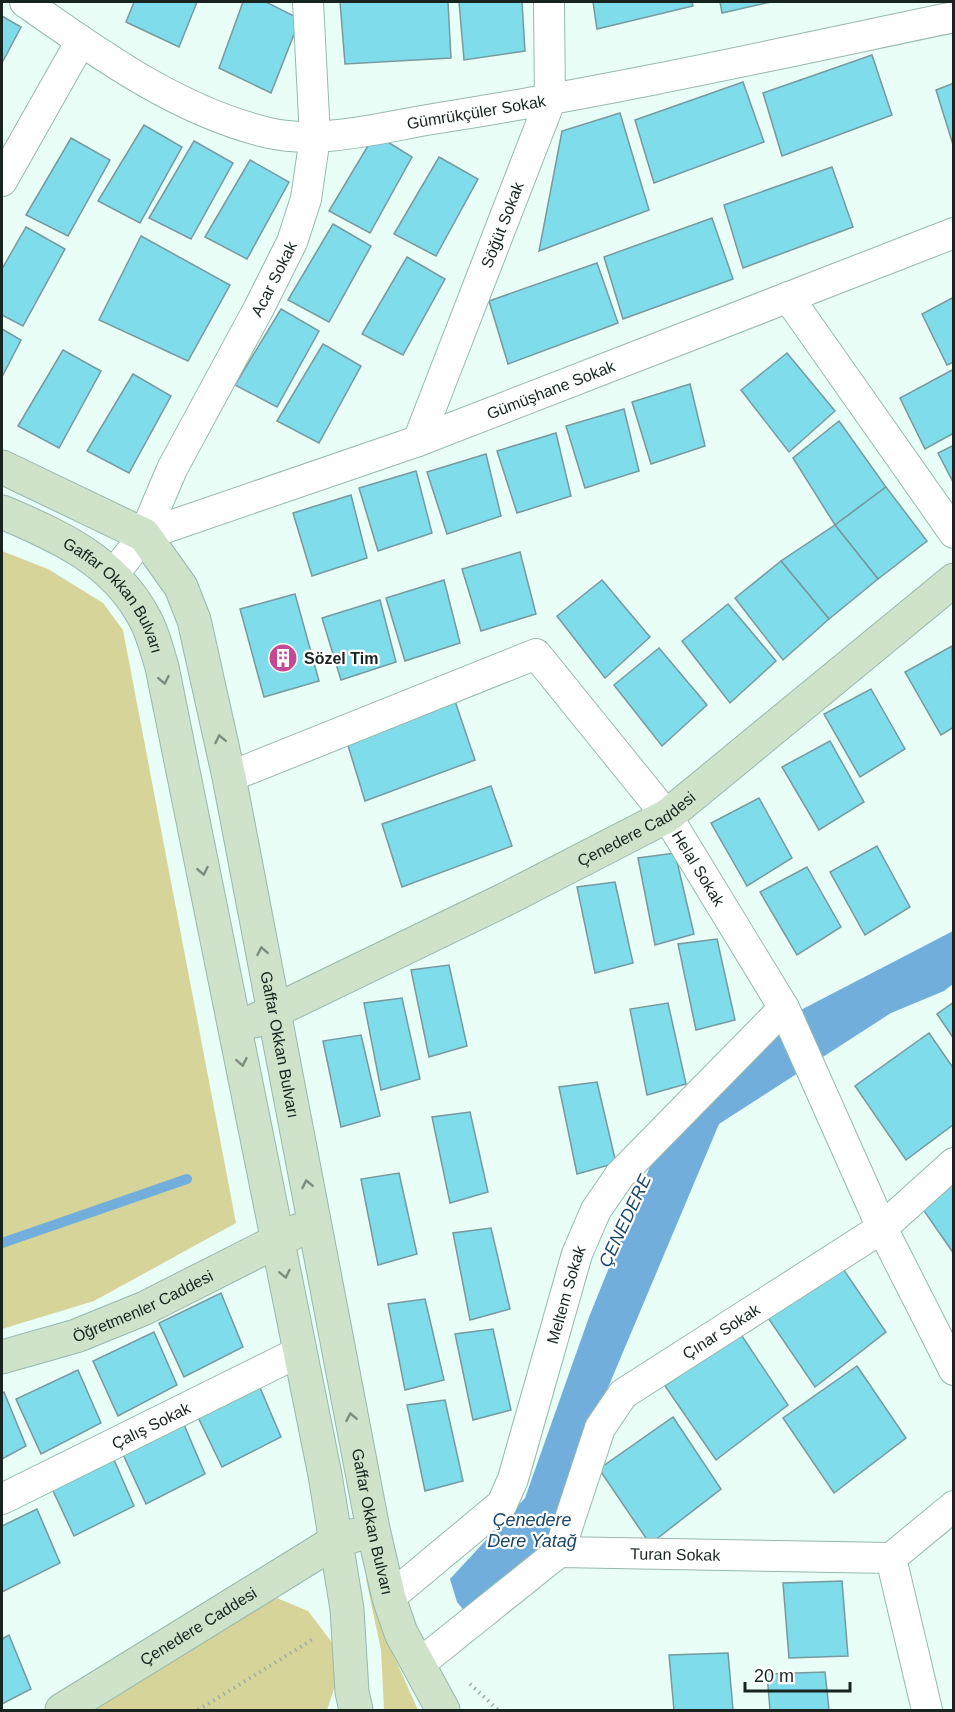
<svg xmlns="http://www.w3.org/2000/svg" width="955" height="1712" font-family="Arial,sans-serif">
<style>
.green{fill:#d7d49a}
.water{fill:#72aedb}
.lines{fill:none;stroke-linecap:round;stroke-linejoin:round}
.stream{stroke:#72aedb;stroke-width:10}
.building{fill:#7fdcea;stroke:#769aa0;stroke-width:1.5}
.street-casing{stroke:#96b9ae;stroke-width:32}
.secondary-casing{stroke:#96b9ae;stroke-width:35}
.path{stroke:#9caea8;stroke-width:4;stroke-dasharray:1.5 4.5;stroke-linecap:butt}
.street{stroke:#fff;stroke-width:30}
.secondary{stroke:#cfe2ca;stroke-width:33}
.oneway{stroke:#7c8c7e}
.labels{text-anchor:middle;stroke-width:4.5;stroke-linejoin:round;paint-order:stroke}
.street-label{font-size:16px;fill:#172420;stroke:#fff}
.poi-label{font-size:16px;font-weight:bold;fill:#172420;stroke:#fff;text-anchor:start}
.water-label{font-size:18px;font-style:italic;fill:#1a4767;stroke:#fff}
</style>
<rect width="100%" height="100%" fill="#e9fef7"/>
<g class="green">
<path d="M2,551L48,569L103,603L123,630L236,1223L94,1301L2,1329Z"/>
<path d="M366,1579H374L390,1647L418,1710H384L381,1650Z"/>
<path d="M277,1598L308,1611L334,1645L335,1686L327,1710H71Z"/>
</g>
<path class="water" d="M953,931V984L944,991L891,1013L719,1124L594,1421L555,1548L466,1613L457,1602L450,1579L525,1498L589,1317L653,1159L795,1013Z"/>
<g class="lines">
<path class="stream" d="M2,1243L187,1179"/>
</g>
<g class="building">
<path d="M134,2H197L179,47L126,22Z"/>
<path d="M243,2H266L300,19L271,93L219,68Z"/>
<path d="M340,2H448L451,58L345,64Z"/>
<path d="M459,2H522L525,51L464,60Z"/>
<path d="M593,2H692L693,6L597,29Z"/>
<path d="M720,2H771L722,13Z"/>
<path d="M2,16L21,27L2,63Z"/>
<path d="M872,55L892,115L782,156L763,93Z"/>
<path d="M743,82L764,142L654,183L635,120Z"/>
<path d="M954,83V148L936,90Z"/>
<path d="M620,113L649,210L539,251L562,131Z"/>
<path d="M144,125L182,147L140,223L98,201Z"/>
<path d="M375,134L412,157L370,233L329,211Z"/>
<path d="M71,138L110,160L68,236L26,215Z"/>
<path d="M194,141L233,163L191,239L149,218Z"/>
<path d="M439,157L478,179L436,256L394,234Z"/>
<path d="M250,160L289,182L247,259L205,237Z"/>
<path d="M832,167L853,227L743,268L724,205Z"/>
<path d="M712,218L733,279L623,319L604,257Z"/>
<path d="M333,224L371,246L329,322L288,300Z"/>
<path d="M26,227L65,249L23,326L2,315V269Z"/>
<path d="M141,236L230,285L188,361L99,320Z"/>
<path d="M407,257L445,279L403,355L362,334Z"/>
<path d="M597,263L618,323L508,364L489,301Z"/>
<path d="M954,297V362L947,365L922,314Z"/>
<path d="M281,309L319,331L277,407L235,385Z"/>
<path d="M2,329L21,340L2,377Z"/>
<path d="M323,344L361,366L319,443L277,421Z"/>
<path d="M63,350L101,371L59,448L18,426Z"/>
<path d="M787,353L835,411L789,452L741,390Z"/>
<path d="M954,369V433L925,449L900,398Z"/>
<path d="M133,374L171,396L129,473L87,451Z"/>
<path d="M690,384L705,446L651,464L632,402Z"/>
<path d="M624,409L639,471L585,488L566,426Z"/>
<path d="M839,421L886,487L835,525L793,458Z"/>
<path d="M556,433L571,496L517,513L497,451Z"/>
<path d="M954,445V484L938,453Z"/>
<path d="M486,454L501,516L447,534L427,472Z"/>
<path d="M416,471L432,533L378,551L359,488Z"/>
<path d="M886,487L927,541L878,579L835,525Z"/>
<path d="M351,495L367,558L312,576L293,513Z"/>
<path d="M835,525L878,579L829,619L781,561Z"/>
<path d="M520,552L536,614L481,631L462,569Z"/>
<path d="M781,561L829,619L783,660L735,598Z"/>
<path d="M444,580L460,643L405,661L386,598Z"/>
<path d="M602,580L650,637L605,678L557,616Z"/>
<path d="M295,594L319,681L264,697L240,609Z"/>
<path d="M380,600L396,662L341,680L322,618Z"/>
<path d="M728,604L776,661L730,703L682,641Z"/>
<path d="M952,646L954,727L941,735L905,672Z"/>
<path d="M659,648L707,705L662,746L614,685Z"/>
<path d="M871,689L905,749L860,777L824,714Z"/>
<path d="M455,701L475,760L365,801L346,739Z"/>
<path d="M830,741L864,802L819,830L782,767Z"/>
<path d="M491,786L512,846L402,887L382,824Z"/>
<path d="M759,798L792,858L747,886L711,823Z"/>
<path d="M877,846L910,907L865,935L830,872Z"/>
<path d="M675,853L694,934L655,945L638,858Z"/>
<path d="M807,867L841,927L797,955L760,892Z"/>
<path d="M615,882L633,963L595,973L577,887Z"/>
<path d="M717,939L735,1020L696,1030L678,944Z"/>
<path d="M449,965L467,1046L429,1057L411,970Z"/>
<path d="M402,998L420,1079L381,1090L364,1003Z"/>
<path d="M954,1002V1039L937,1014Z"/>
<path d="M668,1003L686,1084L647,1095L630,1009Z"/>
<path d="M929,1033L954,1069V1124L906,1160L855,1086Z"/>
<path d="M361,1035L380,1116L341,1127L323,1041Z"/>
<path d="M597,1082L616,1163L577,1174L559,1087Z"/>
<path d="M470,1112L488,1192L450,1203L432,1117Z"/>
<path d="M399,1173L417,1254L378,1265L361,1179Z"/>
<path d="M954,1180V1254L920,1205Z"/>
<path d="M491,1228L510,1309L470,1320L453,1233Z"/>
<path d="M837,1260L886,1332L815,1387L764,1312Z"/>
<path d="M221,1293L243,1347L184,1377L159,1323Z"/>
<path d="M425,1299L444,1380L405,1390L388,1304Z"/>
<path d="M493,1329L511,1410L473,1420L455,1334Z"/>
<path d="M154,1332L177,1385L118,1416L93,1361Z"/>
<path d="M740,1333L788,1405L716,1460L665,1386Z"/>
<path d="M857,1366L906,1438L834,1493L783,1418Z"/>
<path d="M78,1370L101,1423L41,1454L16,1399Z"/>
<path d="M258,1383L281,1437L222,1467L196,1413Z"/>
<path d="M4,1392L26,1446L2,1459V1393Z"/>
<path d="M445,1400L463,1481L425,1491L407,1405Z"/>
<path d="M673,1417L721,1489L650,1544L599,1469Z"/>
<path d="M182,1420L205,1474L146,1504L121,1450Z"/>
<path d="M111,1453L134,1506L74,1536L49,1482Z"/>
<path d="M37,1509L60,1563L2,1592V1526Z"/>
<path d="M842,1581L848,1656L789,1658L783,1583Z"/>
<path d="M9,1635L31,1689L2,1704V1639Z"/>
<path d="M728,1653L733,1710H674L669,1655Z"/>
<path d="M825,1672L829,1710H770L767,1674Z"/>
</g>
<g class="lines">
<g class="street-casing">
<g id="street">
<path id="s1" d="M25,2C99,54 179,112 269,133C321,145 386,126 439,118C612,91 782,53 954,17"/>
<path d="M2,181L81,41"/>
<path d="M788,297L954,533"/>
<path id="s2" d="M418,441L550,101L549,2"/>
<path id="s3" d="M144,535L418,441L954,233"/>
<path id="s4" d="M113,575L144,535L172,469L259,308L292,242L306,199L315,137L308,2"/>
<path id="s5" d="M229,777L536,654L667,816L784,1008L882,1228L954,1370"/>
<path id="s6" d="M2,1499L301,1351"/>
<path id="s7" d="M559,1552L600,1428L623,1394L882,1228L954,1163"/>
<path d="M891,1558L927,1710"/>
<path id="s8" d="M389,1598L502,1504L513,1479L577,1254L596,1210L620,1175L784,1008"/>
<path id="s9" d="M418,1665L559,1552L891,1558L954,1506"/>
</g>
</g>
<g class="secondary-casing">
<g id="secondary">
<path id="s10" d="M2,467L144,535L181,587L194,620L229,777L373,1529L389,1598L401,1633L443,1710"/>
<path id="s11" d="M2,512C59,536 115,561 145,619C153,633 157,651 162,667L325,1475L347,1609L352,1692L356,1710"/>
<path id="s12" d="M254,1021L506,899L667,816L954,580"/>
<path id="s13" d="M2,1357L76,1336L145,1308L297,1231"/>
<path id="s14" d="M62,1710L336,1541L356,1535"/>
</g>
</g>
<g class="path">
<path d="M470,1684L498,1710"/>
<path d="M198,1710L315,1638"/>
</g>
<use href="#street" class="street"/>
<use href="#secondary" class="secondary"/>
</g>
<defs><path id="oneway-chevron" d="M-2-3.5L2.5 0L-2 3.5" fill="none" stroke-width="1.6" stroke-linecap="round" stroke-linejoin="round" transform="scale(1.5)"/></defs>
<g class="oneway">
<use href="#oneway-chevron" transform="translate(164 680) rotate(79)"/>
<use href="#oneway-chevron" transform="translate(220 739) rotate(-102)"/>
<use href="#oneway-chevron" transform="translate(203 871) rotate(79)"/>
<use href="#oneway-chevron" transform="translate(262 951) rotate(-101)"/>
<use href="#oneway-chevron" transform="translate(242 1062) rotate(79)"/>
<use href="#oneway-chevron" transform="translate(307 1184) rotate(-101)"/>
<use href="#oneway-chevron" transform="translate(285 1274) rotate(78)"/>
<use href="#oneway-chevron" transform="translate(351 1417) rotate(-101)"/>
</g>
<defs>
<g id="building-disc" transform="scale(1.5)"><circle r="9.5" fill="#c54897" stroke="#fff"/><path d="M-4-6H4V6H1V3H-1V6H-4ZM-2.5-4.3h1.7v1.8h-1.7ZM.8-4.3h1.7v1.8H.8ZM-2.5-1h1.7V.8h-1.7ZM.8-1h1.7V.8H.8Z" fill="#fff"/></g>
</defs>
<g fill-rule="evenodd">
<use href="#building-disc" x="283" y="658"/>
</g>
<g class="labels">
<g class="street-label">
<text dy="6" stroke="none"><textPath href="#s1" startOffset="488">Gümrükçüler Sokak</textPath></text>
<text dy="6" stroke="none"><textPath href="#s2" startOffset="232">Söğüt Sokak</textPath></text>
<text dy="6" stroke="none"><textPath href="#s4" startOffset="338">Acar Sokak</textPath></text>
<text dy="6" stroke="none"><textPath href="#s3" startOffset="432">Gümüşhane Sokak</textPath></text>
<text dy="6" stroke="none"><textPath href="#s11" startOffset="144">Gaffar Okkan Bulvarı</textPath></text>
<text dy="6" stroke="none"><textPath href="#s12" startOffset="428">Çenedere Caddesi</textPath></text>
<text dy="6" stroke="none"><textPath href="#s5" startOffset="600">Helal Sokak</textPath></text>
<text dy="6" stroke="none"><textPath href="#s10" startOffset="690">Gaffar Okkan Bulvarı</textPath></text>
<text dy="6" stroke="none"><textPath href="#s8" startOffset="366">Meltem Sokak</textPath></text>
<text dy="6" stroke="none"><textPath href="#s13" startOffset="150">Öğretmenler Caddesi</textPath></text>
<text dy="6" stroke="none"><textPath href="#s7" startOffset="288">Çınar Sokak</textPath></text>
<text dy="6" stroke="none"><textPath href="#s6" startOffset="166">Çalış Sokak</textPath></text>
<text dy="6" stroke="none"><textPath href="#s10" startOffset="1176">Gaffar Okkan Bulvarı</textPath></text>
<text dy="6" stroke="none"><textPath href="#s9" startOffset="297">Turan Sokak</textPath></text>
<text dy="6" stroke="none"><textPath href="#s14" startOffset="160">Çenedere Caddesi</textPath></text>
</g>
<g class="poi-label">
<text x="304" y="664">Sözel Tim</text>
</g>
<g class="water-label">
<text transform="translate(625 1221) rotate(-65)" y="6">ÇENEDERE</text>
<text x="532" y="1526">Çenedere<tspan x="532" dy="21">Dere Yatağ</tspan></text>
</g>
</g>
<rect width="955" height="1712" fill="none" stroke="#172420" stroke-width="6"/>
<path d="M745 1682v9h105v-9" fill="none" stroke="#172420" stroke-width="3"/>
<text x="754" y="1682" font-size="18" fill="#172420" stroke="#ffffff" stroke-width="4.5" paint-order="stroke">20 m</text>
</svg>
